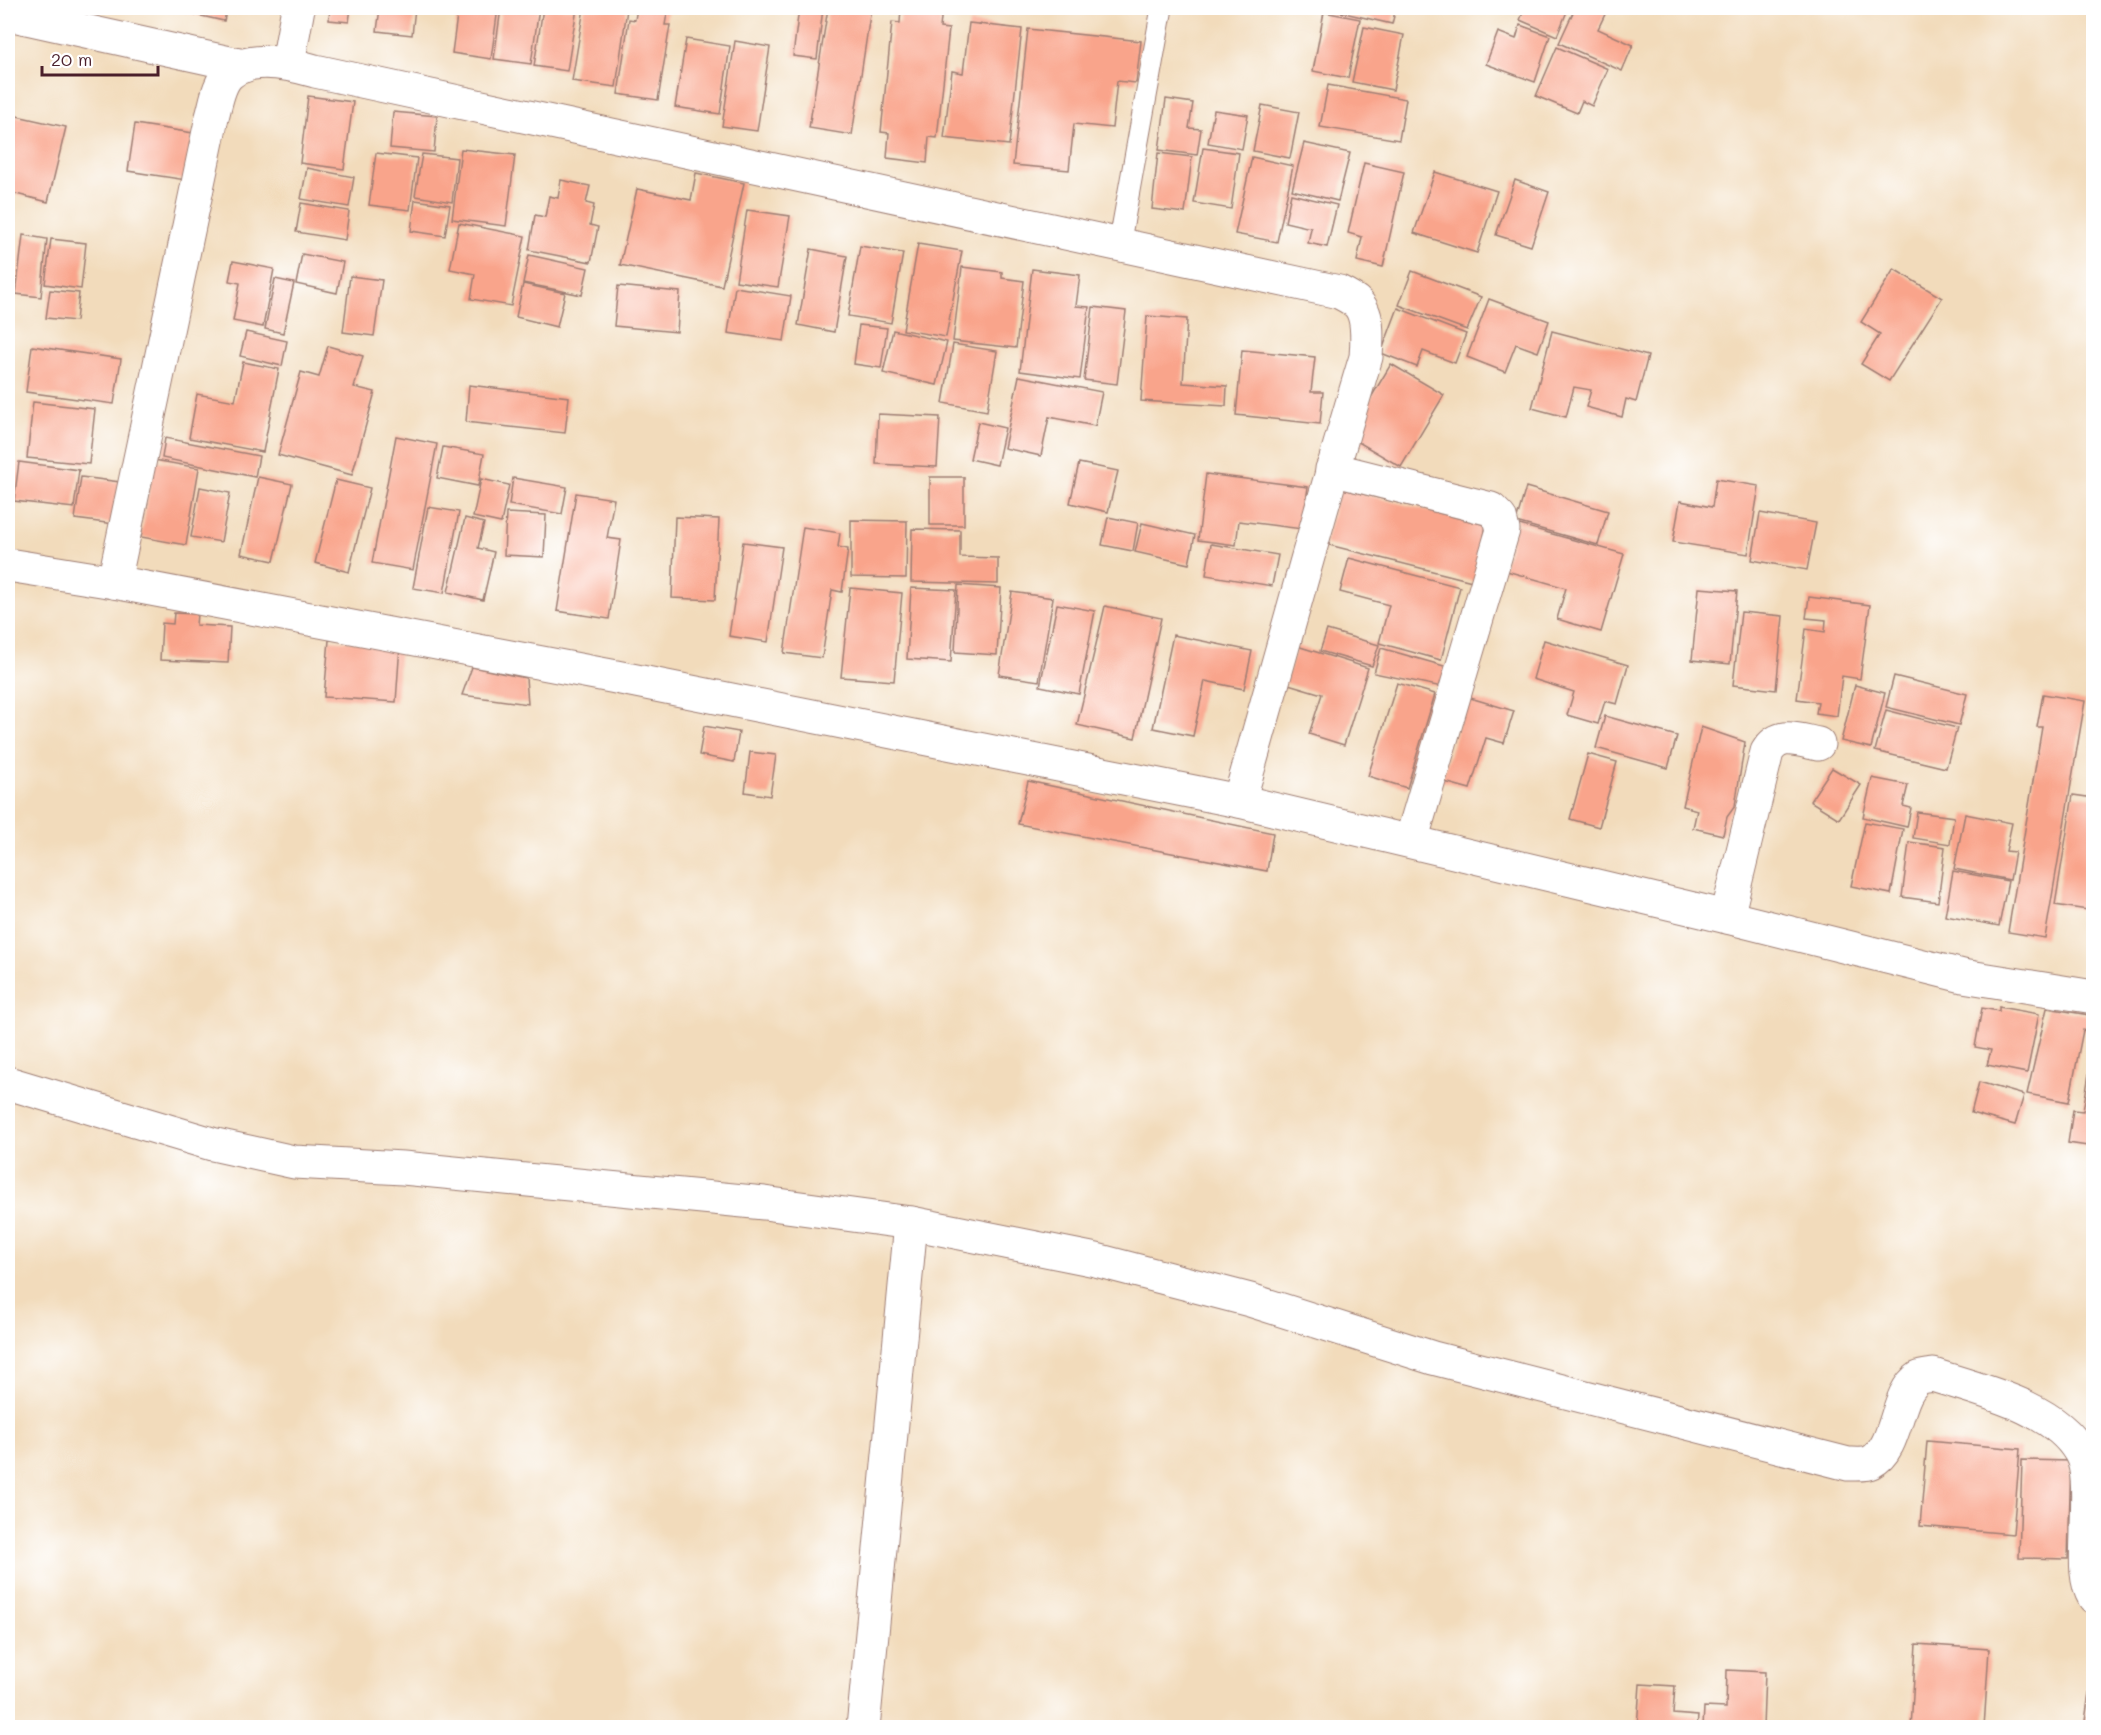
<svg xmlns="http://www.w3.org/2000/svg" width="2101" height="1735" font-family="Mali,sans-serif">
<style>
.building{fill:#f9a48b}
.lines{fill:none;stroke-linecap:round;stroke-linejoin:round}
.lane-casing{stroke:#9e7d73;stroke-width:23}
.street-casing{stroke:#9e7d73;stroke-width:35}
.lane{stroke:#fff;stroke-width:21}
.street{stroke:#fff;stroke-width:33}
</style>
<rect width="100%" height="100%" fill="#fff"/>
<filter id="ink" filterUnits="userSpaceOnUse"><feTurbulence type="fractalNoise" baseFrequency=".0167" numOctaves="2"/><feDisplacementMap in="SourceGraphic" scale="12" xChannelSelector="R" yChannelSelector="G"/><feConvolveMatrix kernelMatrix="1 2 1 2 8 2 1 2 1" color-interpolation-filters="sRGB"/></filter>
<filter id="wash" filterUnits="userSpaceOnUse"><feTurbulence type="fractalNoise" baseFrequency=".008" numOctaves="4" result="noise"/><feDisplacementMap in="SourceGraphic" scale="24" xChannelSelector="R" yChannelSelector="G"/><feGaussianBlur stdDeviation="1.35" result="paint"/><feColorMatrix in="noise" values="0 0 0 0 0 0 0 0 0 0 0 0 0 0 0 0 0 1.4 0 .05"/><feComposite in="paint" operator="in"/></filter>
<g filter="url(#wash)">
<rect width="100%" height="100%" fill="#f2dbbb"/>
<g id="blocks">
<g class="building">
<path d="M179,8H227L224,21L179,11Z"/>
<path d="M330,8H351L349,22L329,20Z"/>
<path d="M380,8H415L412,35L377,31Z"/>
<path d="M458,8H498L491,59L452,53Z"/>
<path d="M501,8H539L531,64L494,59Z"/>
<path d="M543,8H577L567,71L534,66Z"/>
<path d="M584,8L627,9L616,87L572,81Z"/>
<path d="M637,8H668L665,25H670L658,100L618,94L629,19L635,20Z"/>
<path d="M799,8H823L817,59L793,56Z"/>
<path d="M828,8H871L852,135L809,128Z"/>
<path d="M901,8H942L940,28L949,29L937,138L929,137L927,163L887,158L889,133L881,132L892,22L900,23Z"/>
<path d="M1327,8H1396L1392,24L1327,9Z"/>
<path d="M1525,8H1565L1568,9L1557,36L1520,20Z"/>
<path d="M1575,8H1608L1598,29L1633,45L1622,71L1559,43Z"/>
<path d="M1324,12L1360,19L1348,78L1313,71Z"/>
<path d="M969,23L1022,29L1009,145L944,138L952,71L963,73Z"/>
<path d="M1520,25L1550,36L1535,82L1486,64L1498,32L1516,39Z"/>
<path d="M1364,27L1404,35L1393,90L1352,82Z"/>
<path d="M1028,29L1141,41L1136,83L1117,81L1112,128L1074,124L1069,170L1013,165Z"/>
<path d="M686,39L730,46L720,114L675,107Z"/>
<path d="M735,41L770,47L757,131L722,126Z"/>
<path d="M1557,47L1608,69L1592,106L1582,101L1577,113L1536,96Z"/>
<path d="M1328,85L1406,99L1399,140L1320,127Z"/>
<path d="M308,96L353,102L344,169L300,163Z"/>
<path d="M1166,99L1193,103L1189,128L1201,129L1197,155L1159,150Z"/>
<path d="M1262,105L1299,112L1290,158L1253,151Z"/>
<path d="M1214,110L1248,115L1242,149L1208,143Z"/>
<path d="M393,112L437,116L434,152L390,148Z"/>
<path d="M8,114L66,127L48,202L8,192L10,168L8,167Z"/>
<path d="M135,124L193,133L186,180L128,171Z"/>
<path d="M1304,143L1350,153L1338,201L1292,190Z"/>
<path d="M1203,148L1239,153L1231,209L1194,203Z"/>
<path d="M461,149L515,155L506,226L452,219Z"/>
<path d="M376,153L417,158L410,210L369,205Z"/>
<path d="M1158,153L1192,157L1185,213L1152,209Z"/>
<path d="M422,154L457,158L452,202L415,196Z"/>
<path d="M1252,157L1293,166L1277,242L1235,234Z"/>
<path d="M1364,163L1404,172L1383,267L1357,261L1362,237L1348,233Z"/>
<path d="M307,168L354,177L349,207L301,199Z"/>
<path d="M1435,172L1497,191L1477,253L1414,233Z"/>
<path d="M696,173L744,183L722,286L620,265L637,189L691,200Z"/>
<path d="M561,180L590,186L586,203L594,205L590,225L598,227L591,262L529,250L535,215L545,217L549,196L558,198Z"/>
<path d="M1515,180L1549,192L1531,246L1496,235Z"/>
<path d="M1291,194L1337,205L1327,247L1308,243L1311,228L1285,222Z"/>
<path d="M415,200L450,205L445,236L411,231Z"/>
<path d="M301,203L349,211L345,240L296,232Z"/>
<path d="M747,210L790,216L778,287L736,281Z"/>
<path d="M459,223L525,236L511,306L471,299L475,274L450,269Z"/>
<path d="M23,235L47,239L41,297L16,294Z"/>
<path d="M51,239L86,243L81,289L45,284Z"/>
<path d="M918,244L962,251L946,337L903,330Z"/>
<path d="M860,246L903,253L891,323L848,316Z"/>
<path d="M811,249L847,256L834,332L798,325Z"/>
<path d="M302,254L343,262L337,293L296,284Z"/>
<path d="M529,255L588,268L582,295L523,283Z"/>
<path d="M233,261L274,269L263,327L233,321L240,283L229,281Z"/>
<path d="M962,267L1002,272V278L1024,281L1016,348L953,341Z"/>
<path d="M1032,269L1080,275L1076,306L1089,307L1080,379L1020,371Z"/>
<path d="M1894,269L1942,298L1889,381L1861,364L1880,334L1861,322Z"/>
<path d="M1412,271L1481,297L1467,330L1399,305Z"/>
<path d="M350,276L382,280L374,336L343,332Z"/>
<path d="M275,279L294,283L283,333L265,329Z"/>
<path d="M523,284L565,293L557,327L516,317Z"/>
<path d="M618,286L680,292L677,332L614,326Z"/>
<path d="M735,287L791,296L784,341L728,333Z"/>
<path d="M50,290L79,293L76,321L46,318Z"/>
<path d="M1489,299L1549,321L1538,352L1516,344L1505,372L1467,357Z"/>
<path d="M1093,307L1126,311L1117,384L1084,380Z"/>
<path d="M1398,308L1466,334L1455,363L1423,351L1417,367L1381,353Z"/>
<path d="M1147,316L1187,319L1183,383L1227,386L1226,406L1141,401Z"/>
<path d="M859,325L887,328L881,368L854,364Z"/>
<path d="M893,330L947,342L937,385L883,373Z"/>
<path d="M1552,331L1648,356L1636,402L1626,399L1622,417L1586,407L1591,390L1574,387L1566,417L1532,408Z"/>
<path d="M246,332L287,341L282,366L240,356Z"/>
<path d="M953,344L997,351L987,411L943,403Z"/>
<path d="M32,346L121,359L114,404L26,392Z"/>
<path d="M328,346L363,356L354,387L375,392L352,475L278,455L301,372L319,377Z"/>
<path d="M1242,350L1315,357L1311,392H1323L1320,424L1236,415Z"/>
<path d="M243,362L279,369L263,452L189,438L197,394L235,401Z"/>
<path d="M1391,364L1444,395L1401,467L1348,436Z"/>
<path d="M1019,376L1102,392L1095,426L1049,417L1041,456L1004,448Z"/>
<path d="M469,385L569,397L565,433L466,422Z"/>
<path d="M33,402L95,409L89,464L27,458Z"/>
<path d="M878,414L940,417L937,467L876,464Z"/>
<path d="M978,422L1005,428L997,465L970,459Z"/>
<path d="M396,436L437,444L413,570L372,563Z"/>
<path d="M165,438L259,456L255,477L162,458Z"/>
<path d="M443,447L484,454L478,486L437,478Z"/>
<path d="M154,460L199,468L186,545L141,537Z"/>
<path d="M19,462L79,470L74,508L14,501Z"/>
<path d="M1079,463L1118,471L1108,512L1070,503Z"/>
<path d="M1206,474L1308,487L1302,529L1239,521L1236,545L1198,540Z"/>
<path d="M81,477L120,482L114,524L75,519Z"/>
<path d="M258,477L292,484L274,561L241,554Z"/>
<rect x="930" y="477" width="34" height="48"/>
<path d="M513,478L567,487L562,514L509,505Z"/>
<path d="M481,479L509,485L501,523L473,517Z"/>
<path d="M1716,479L1759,486L1748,554L1673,542L1680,501L1712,507Z"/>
<path d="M336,480L370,488L349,572L315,563Z"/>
<path d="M200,487L230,493L221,542L191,537Z"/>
<path d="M1526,487L1608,511L1598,545L1516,522Z"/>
<path d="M1339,488L1486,525L1476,582L1325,544Z"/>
<path d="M576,493L614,499L607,538L621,540L609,619L557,611Z"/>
<path d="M428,507L459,512L444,593L413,588Z"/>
<path d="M506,513L546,515L544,557L504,555Z"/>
<path d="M1760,513L1816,523L1807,570L1752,560Z"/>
<path d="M675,517L719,519L715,600L672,598Z"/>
<path d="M1108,517L1138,523L1133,551L1102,545Z"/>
<path d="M465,518L484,523L478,548L494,552L483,600L448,592Z"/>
<path d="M851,520L907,521L906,578L851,577Z"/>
<path d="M1142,523L1195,535L1189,564L1135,552Z"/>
<path d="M1516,524L1624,554L1601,632L1557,619L1566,588L1503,570Z"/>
<path d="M803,527L840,533L838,547L848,549L842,592L832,590L822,658L784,653Z"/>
<path d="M912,529L960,530V557L998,558V584L911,582Z"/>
<path d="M743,542L782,547L768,642L729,636Z"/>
<path d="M1211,544L1278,555L1272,586L1206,575Z"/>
<path d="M1349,558L1460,587L1441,660L1379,643L1389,605L1340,592Z"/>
<path d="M958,585L1001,588L997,655L955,652Z"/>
<path d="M850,588L902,593L894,681L841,677Z"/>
<path d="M911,588L956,590L951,662L907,659Z"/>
<path d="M1699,588L1737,591L1730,664L1692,660Z"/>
<path d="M1012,592L1053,598L1039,681L999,675Z"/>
<path d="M1809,597L1870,605L1860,679L1842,676L1837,716L1816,713L1818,702L1797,699L1806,629L1825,632L1826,620L1806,618Z"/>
<path d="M1057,604L1095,611L1079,694L1040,686Z"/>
<path d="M1105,606L1161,618L1135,738L1077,725Z"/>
<path d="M1741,612L1783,616L1776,690L1733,685Z"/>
<path d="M174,613L197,614L196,625L230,627L228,663L160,660L162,623L173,624Z"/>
<path d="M1327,630L1379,645L1372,666L1320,651Z"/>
<path d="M1173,635L1252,651L1244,689L1205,681L1193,736L1153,728Z"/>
<path d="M329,640L400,645L396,702L324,697Z"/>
<path d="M1544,640L1628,665L1617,704L1605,701L1598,724L1567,715L1574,692L1533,679Z"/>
<path d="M1297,646L1368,668L1344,745L1309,734L1322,694L1285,683Z"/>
<path d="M1381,648L1451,668L1442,687L1374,673Z"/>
<path d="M472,667L526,678L528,704L462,695Z"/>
<path d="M1894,676L1967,694L1959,725L1886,707Z"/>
<path d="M1397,683L1435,694L1407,788L1368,776Z"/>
<path d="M1855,685L1885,693L1871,748L1841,741Z"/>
<path d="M2043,694L2085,701L2045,938L2008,932L2042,727H2037Z"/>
<path d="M1467,697L1514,711L1504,743L1486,738L1470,789L1441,781Z"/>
<path d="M1886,710L1957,728L1946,768L1875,751Z"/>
<path d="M1605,716L1677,736L1668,768L1596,748Z"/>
<path d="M704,726L739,732L734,762L699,755Z"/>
<path d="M1701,727L1745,742L1735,806L1727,817L1723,835L1693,828L1697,810L1683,806Z"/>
<path d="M750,752L776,755L770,796L745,792Z"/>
<path d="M1588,754L1617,762L1599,827L1570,819Z"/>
<path d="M1832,768L1861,785L1839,819L1810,801Z"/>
<path d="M1872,778L1908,785L1903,806L1911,808L1907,827L1863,817Z"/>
<path d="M1028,781L1273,833L1267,871L1018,824Z"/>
<path d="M2073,795L2094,798V911L2055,905Z"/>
<path d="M1917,812L1954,817L1950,844L1913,838Z"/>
<path d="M1965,814L2012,823L2006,851L2015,852L2010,880L1954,869Z"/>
<path d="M1865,822L1903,829L1891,894L1851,886Z"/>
<path d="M1909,842L1945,847L1938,902L1902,897Z"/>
<path d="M1953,871L2008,881L1999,926L1945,916Z"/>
<path d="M1999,1007L2039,1014L2027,1073L1987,1065L1991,1050L1975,1047L1982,1008L1999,1011Z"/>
<path d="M2047,1008L2089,1015L2094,1032L2083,1030L2069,1102L2027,1094Z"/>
<path d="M2092,1055H2094V1147L2068,1143L2073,1110L2083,1111Z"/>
<path d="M1979,1082L2024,1095L2015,1125L1971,1113Z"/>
<path d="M1927,1441L2020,1449L2013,1534L1920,1526Z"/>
<path d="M2022,1460L2071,1461L2068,1559L2019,1558Z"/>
<path d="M1916,1644L1989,1649L1984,1728H1911Z"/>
<path d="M1727,1670L1765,1672L1763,1728H1703L1704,1707L1726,1708Z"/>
<path d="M1640,1684L1675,1686L1673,1714L1698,1716L1697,1728H1637Z"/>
<path d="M2089,1693L2094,1694V1728H2084Z"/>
</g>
</g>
</g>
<g filter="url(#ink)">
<use href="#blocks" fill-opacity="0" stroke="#9e7d73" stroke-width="1.5"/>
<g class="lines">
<g class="lane-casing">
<path id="lane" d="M1119,246L1162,8"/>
</g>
<g class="street-casing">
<g id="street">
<path d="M8,14L244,66"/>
<path d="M288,63L298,8"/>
<path d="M1332,469L1491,509L1500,518L1503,530L1411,841"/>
<path d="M8,565L114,582L611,676L1239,801L1727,917L1963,976L2094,997"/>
<path d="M114,582L212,117C216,104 218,84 229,74C251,54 291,64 315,71C657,144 998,220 1339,292C1345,295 1351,298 1356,302C1370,314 1367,340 1366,357C1321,504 1282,653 1239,801"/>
<path d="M1727,917L1767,752C1779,731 1798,740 1818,744"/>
<path d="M8,1083L212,1144L294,1162L403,1168L764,1203L911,1223L1096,1260L1250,1300L1433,1358L1848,1464C1855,1464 1865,1465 1871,1462C1899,1448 1894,1394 1919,1378C1923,1376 1929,1376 1933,1375C1979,1390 2055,1407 2080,1452C2091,1470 2087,1508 2087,1529C2087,1551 2083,1578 2094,1597"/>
<path d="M863,1728L911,1223"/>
</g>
</g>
<use href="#lane" class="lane"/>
<use href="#street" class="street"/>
</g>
</g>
<rect width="2101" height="1735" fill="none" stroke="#fff" stroke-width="30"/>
<path d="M42 66v9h116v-9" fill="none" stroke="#4a1f2b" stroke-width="3"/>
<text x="51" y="66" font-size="18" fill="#4a1f2b" stroke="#ffffff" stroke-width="4.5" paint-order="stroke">20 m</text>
</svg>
